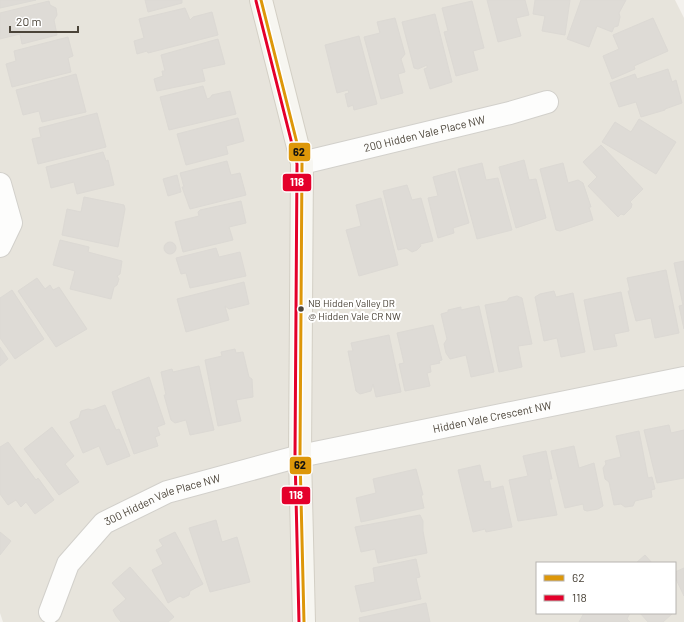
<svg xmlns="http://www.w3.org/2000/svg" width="684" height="622" font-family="Barlow,sans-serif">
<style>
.residential{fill:#e7e4dc;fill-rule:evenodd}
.building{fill:#dedbd6;stroke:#dcd9d4}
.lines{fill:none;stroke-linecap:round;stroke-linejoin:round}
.street-casing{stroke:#d2d0cb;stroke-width:24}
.secondary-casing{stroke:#d3cfc5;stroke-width:24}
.street{stroke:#fdfdfc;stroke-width:22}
.secondary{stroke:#f7f6f1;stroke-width:22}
.bus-1-casing{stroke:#fff;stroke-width:6}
.bus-2-casing{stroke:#fff;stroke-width:6}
.bus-1{stroke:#dd9709;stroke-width:3}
.bus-2{stroke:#e4002b;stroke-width:3}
.bus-dot{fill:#4b4439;stroke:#fff;stroke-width:1.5}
.labels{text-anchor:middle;stroke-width:4;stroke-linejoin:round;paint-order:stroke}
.bus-label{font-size:10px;fill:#4b4439;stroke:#fff;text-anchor:start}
.street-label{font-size:11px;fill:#4b4439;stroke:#fff}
.line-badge{stroke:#fff;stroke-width:1.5}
.badge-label{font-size:11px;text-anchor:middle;font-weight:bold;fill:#fff}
.pale-badge-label{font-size:11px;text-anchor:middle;font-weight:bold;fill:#111}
</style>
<rect width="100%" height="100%" fill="#f4f2ee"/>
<path class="residential" d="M0,0H675L684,18V622H3L0,613ZM537,563H675V613H537Z"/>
<g class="building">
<path d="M0,0H36L0,8Z"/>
<path d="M145,0H182V3L148,12Z"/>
<path d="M487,0H525L529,15L516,18L521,36L498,42Z"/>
<path d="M535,0H570L565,35L542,31L545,16L533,14Z"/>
<path d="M581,0H626L619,13L620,17L618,26L614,27L612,32L597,26L589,47L567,39Z"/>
<path d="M49,1L50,5L56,8L57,15L54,20L57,35L22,44L20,34L0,39V13Z"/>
<path d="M472,1L484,48L473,51L478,70L456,76L444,32L448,31L442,8Z"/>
<path d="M185,8L190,20L193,17L212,12L218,35L148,53L147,51L137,54L134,41L144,38L139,19Z"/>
<path d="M435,14L452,82L430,89L424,69L427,68V65L418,69L414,68L402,22Z"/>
<path d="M395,18L405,54L401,59L405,72L398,74L403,93L381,99L364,37L380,33L377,22Z"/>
<path d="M653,18L668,51L634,66L635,69L612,79L603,56L619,49L613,35Z"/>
<path d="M359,36L377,104L354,110L353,105L348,107L345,94L349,93L348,90L337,93L325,45Z"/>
<path d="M68,37L73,56L68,58L71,72L12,87L6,64L16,61L14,51Z"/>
<path d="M218,39L225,64L202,69L205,81L157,91L154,79L163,76L162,71H165L161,55Z"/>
<path d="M668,69L672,82L676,80L682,103L665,109V110L641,117L636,102L619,107L610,83L635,74L637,79Z"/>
<path d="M76,74L86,112L42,122L39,111L23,115L16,90Z"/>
<path d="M203,86L207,99L210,98L212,95L230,91L236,114L169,130L160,97Z"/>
<path d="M97,113L106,147L38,164L32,139L41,137L39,128Z"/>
<path d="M238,118L244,141L226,146L228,154L186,165L177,134Z"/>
<path d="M639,119L676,142L656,174L602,142L615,122L631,132Z"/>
<path d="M601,145L643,189L630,202L632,204L631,208L624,215L621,214L618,217L588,186L597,177L583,162Z"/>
<path d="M103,152L106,161L108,160L114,185L77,194L74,182L51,188L46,167Z"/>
<path d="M524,160L529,180L536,179L546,218L516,228L499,167Z"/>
<path d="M227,161L231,175L240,173L246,195L190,209L182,187H184L180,173Z"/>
<path d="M482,163L486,180L498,178L512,230L477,239L458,169Z"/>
<path d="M563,163L568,183L578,180L583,183L591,207H589L593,220L560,231L556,230L540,169Z"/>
<path d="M455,171L469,223L453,228L454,233L438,238L428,198L438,196L433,177Z"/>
<path d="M177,175L181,192L168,196L163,179Z"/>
<path d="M407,185L412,200L421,198L433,241L420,244L421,246L417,250L412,252L406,248L398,250L383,191Z"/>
<path d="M84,197L124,205L125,209L118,247L62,235L67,209L81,212Z"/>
<path d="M381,198L398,265L359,276L346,230L361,226L356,205Z"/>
<path d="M241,201L246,223L229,227L233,240L183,252L175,222L199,216L198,212L200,210Z"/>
<path d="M60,240L89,247L88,252L122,261L120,274L117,276L119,279L117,285L114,287L111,299L70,289L75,271L53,265Z"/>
<circle cx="170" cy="248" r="6"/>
<path d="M216,248L219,257L240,252L246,276L190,288L186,273L181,274L176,258Z"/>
<path d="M684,261V329L679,306L683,305L674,263Z"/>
<path d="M666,270L679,333L655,338L651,318L636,321L628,291H630L627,278Z"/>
<path d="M37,278L45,289L50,285L53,290L59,287L87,329L56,347L18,291Z"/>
<path d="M244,282L249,304L229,309L225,306L229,320L186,332L177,299Z"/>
<path d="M12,290L44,339L15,359L0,338V298Z"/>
<path d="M554,291L556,297L573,293L585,352L561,357L557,338L544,341L535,297L540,294Z"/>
<path d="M621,292L629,331L614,334L617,346L594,350L584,300Z"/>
<path d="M517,296L522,298L532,344L518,346L522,367L499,372L485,305L507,301L509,298Z"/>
<path d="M479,306L494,372L471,377L466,355L450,359L446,353L444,344L447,339L441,314L448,312V310L461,307V310Z"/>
<path d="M433,325L442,360L439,361L440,363L430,365L431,372L427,373L430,386L405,391L399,364L404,363L397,333Z"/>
<path d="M389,335L401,392L376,397L373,384L371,391L360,394L356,391L348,351H353L351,343Z"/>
<path d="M0,347L8,359L0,366Z"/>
<path d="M235,349L236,353L243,352L249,377L252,379L253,397L236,400L241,421L218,426L205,360L222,356L221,352Z"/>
<path d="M199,366L214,430L190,435L186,420L175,423L171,420L164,395H166L161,372L172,369L173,372Z"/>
<path d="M149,377L165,424L157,427L160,435L155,437L158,446L134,454L112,392Z"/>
<path d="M105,405L116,430L119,429L130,456L107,465L99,446L83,453L70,422L79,418L81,411L88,409L92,410Z"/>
<path d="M669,425L671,433L684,430V478L657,483L644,430Z"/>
<path d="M52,427L74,456L65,464L79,482L59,495L24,449Z"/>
<path d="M639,431L648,478L652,477L655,489L651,490L652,497L635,501L633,506L625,507L621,504L614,505L609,482L605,479L603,468L606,464L605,461L621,457L616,436Z"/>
<path d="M8,442L36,480L38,478L54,500L35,514L26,502L21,507L16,500L8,505L0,494V447Z"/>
<path d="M574,446L579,468L594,463L603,506L598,509L587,511L584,510L583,504L565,508L551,451Z"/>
<path d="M546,451L552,479H549L557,515L518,521L509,480L528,476L523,456Z"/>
<path d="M480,465L484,482L490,481L491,489L503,486L512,527L486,532L485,529L473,532L458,470Z"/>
<path d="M416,469L423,495H421L424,508L361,522L356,498L376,493L373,479Z"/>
<path d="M420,515L423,521V531L427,553L378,563L375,549L361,552L355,527Z"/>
<path d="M216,520L222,542L237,537L250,582L210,592L189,528Z"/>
<path d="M0,532L11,541L0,555Z"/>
<path d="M175,532L203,584L190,591L189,595L183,598L180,596L168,603L152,570L163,564L156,550L163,546L159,540Z"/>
<path d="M645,555L652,563H636Z"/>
<path d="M416,559L420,577L416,578L421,599L361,612L355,586L375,582L373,568Z"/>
<path d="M130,567L174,617L168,622H121L116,616L113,610L126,599L112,583Z"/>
<path d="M684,568V596L675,577V572Z"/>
<path d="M426,603L430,622H360L359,618Z"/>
<path d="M584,613H630L627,619L630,622H579Z"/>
<path d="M640,613H673L663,622H648Z"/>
</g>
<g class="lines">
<g class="street-casing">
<g id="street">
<path id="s1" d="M302,163L510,113L547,102"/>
<path d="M0,184L11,223L0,246"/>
<path id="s2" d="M50,612L68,564L104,523L167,492L300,456L684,378"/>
</g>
</g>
<g class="secondary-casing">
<path id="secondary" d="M261,0L302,163L300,456L304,622"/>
</g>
<use href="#street" class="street"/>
<use href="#secondary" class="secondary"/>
<g class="bus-1-casing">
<path id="bus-1" d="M261,0L302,163L300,456L304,622"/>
</g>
<g class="bus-2-casing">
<path id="bus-2" d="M256,1L297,164L295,456L299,622"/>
</g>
<use href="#bus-1" class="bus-1"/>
<use href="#bus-2" class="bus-2"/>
</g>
<circle class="bus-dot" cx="301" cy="309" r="3.5"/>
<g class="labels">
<g class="bus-label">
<text x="308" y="307">NB Hidden Valley DR<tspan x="308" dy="13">@ Hidden Vale CR NW</tspan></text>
</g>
<g class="street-label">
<text dy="4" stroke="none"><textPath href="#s1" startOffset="126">200 Hidden Vale Place NW</textPath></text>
<text dy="4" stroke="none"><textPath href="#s2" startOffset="510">Hidden Vale Crescent NW</textPath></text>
<text dy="4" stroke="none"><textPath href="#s2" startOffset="169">300 Hidden Vale Place NW</textPath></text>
</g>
</g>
<g class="line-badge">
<rect x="288" y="142" width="23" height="20" rx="4" fill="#dd9709"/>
<rect x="282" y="173" width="30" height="19" rx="4" fill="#e4002b"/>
<rect x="289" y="456" width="23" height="19" rx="4" fill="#dd9709"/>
<rect x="281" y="486" width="30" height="19" rx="4" fill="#e4002b"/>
</g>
<g class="badge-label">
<text x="297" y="186">118</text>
<text x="296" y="499">118</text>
</g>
<g class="pale-badge-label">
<text x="299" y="156">62</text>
<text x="300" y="469">62</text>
</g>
<rect x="536" y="562" width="140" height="52" fill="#ffffff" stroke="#b7b4b0"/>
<rect x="544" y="575" width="20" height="6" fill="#dd9709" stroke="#b7b4b0"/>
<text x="572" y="582" font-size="12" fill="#4b4439">62</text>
<rect x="544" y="595" width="20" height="6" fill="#e4002b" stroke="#b7b4b0"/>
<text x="572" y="602" font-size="12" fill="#4b4439">118</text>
<path d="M10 26v6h68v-6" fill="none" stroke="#4b4439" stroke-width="2"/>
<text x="16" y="26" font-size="12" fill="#4b4439" stroke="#ffffff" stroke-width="3" paint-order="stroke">20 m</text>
</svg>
